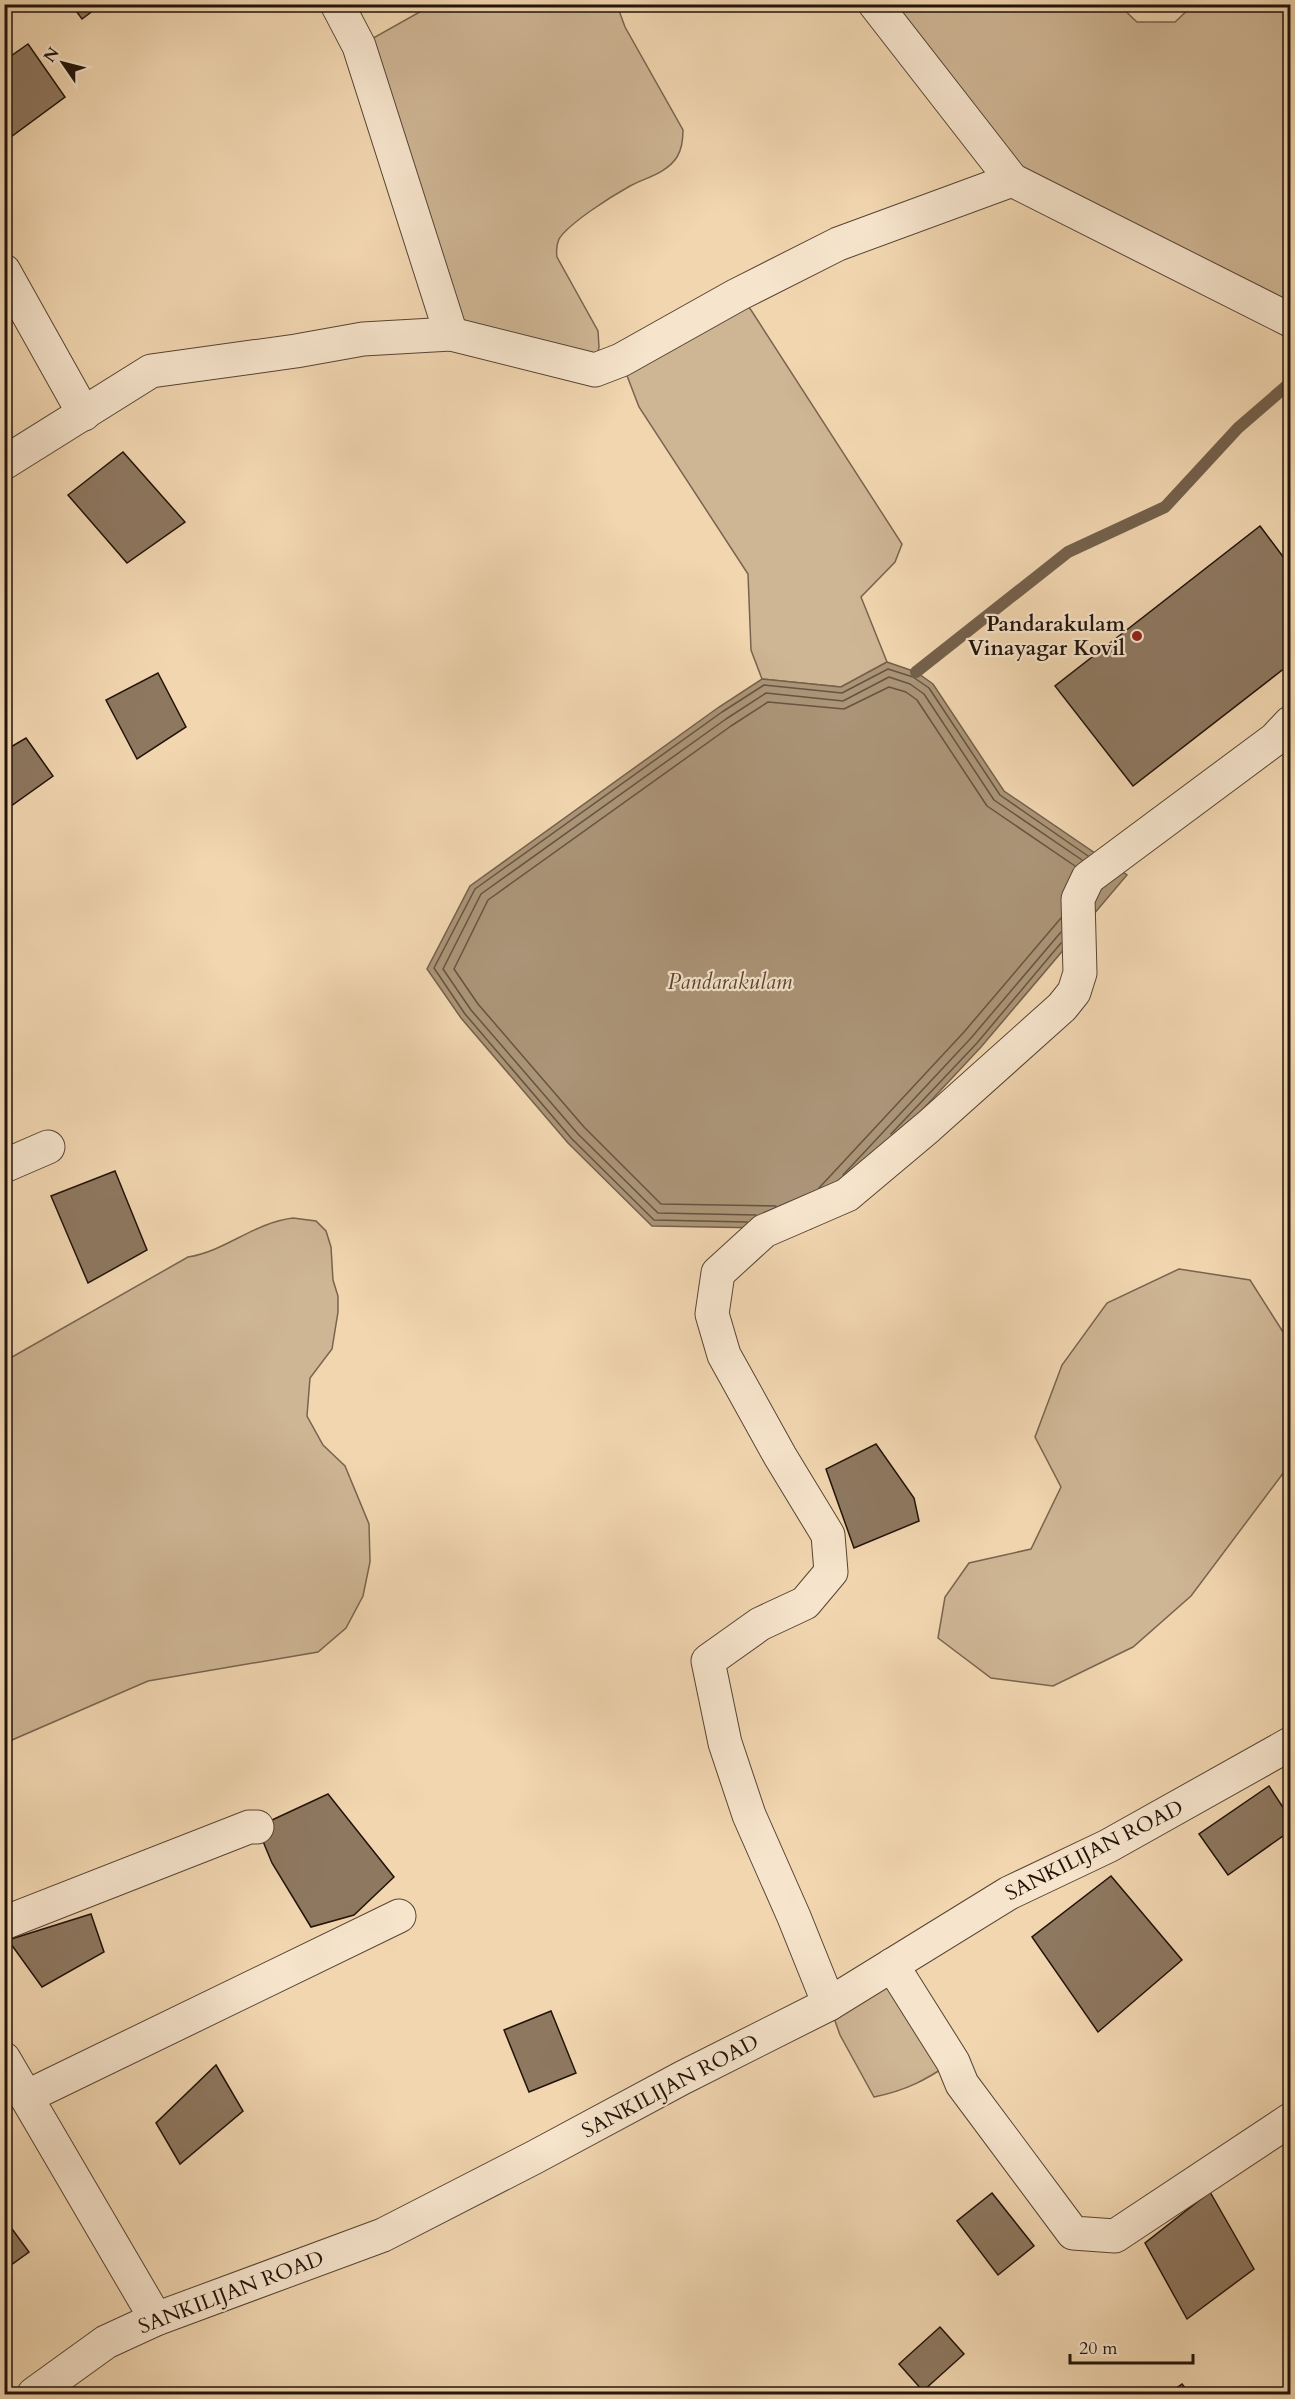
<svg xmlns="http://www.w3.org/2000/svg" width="1295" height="2399" font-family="Cardo,serif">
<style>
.green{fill:#ceb594;stroke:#78644e;stroke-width:1.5}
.water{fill:#ab9477;stroke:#74604b;stroke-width:1.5}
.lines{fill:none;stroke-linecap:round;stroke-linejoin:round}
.shore{stroke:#665440;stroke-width:1.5}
.stream{stroke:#74604b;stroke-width:12}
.building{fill:#8e7860;stroke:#221309;stroke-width:1.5}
.minor-casing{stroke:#564433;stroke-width:35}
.minor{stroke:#f6e4cc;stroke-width:33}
.poi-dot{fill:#8f2418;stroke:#f6e4cc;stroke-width:2}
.labels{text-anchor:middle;stroke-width:4.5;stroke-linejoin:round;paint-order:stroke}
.poi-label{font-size:21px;font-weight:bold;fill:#221309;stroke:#f6e4cc;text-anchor:end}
.street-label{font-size:21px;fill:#221309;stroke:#f6e4cc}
.water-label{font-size:22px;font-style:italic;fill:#594735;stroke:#f6e4cc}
</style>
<rect width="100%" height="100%" fill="#f1d6b0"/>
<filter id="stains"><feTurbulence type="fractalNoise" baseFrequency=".00333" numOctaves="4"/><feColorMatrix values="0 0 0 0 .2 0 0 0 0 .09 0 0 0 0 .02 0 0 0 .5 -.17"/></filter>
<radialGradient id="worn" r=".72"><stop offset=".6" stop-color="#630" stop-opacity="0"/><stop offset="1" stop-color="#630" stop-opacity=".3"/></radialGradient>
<g class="green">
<path d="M432,5H617L625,27L683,130C683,139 682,149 677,157C667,173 645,178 630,186C612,196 569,223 559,239C556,246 556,250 557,257L598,331L599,347L595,370L451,334L359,46Z"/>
<path d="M875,5H1119L1137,22H1175L1193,5H1290V320L1012,180Z"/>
<path d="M737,295L751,310L902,544L895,562L861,597L887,662L841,687L762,679L751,650L748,574L639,407L621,360Z"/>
<path d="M293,1218L316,1221L326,1231L331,1247L333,1280L338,1296V1312L332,1349L310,1378L307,1416L323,1445L345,1466L369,1524L370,1562L363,1596L346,1628L318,1652L148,1681L5,1743V1361L188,1257C226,1251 253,1223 293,1218Z"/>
<path d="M1179,1269L1250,1280L1290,1343V1464L1191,1596L1133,1647L1053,1686L991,1678L938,1638L945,1597L969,1563L1031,1549L1061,1487L1035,1437L1062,1365L1107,1303Z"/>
<path d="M892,1965L953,2062C925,2080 908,2090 874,2097L840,2035L829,2004Z"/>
</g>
<path class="water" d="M887,662L916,672L933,684L1004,791L1127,875L981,1047L811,1229L652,1226L568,1143L461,1018L427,969L470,886L719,707L762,679L841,687Z"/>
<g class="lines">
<g class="shore">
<path d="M891,1134L977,1043L1061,943"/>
<path d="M843,1175L971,1038L1061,932"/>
<path d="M819,1188L964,1032L1061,918"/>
<path d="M776,1206L661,1204L584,1127L478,1004L454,969L488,900L731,726L768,702L844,709L889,687L906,692L917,700L987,806L1075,866"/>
<path d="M756,1215L658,1213L578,1134L471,1010L443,969L481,894L726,719L766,693L843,701L889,677L910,684L924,694L994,800L1082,860"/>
<path d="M747,1222L654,1220L572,1139L465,1014L434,968L475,889L722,712L764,685L842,693L888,669L913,677L929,688L1000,795L1088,856"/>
</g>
<path class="stream" d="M916,672L1068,552L1165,507L1238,428L1290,383"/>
</g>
<g class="building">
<path d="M71,4H102L82,19Z"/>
<path d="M28,44L65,97L4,142V61Z"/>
<path d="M123,452L185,522L127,563L68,495Z"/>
<path d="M1260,526L1290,566V664L1133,786L1055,686Z"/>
<path d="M158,673L186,727L137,759L106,700Z"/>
<path d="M26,738L53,776L4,811V751Z"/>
<path d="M115,1171L147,1250L88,1283L51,1196Z"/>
<path d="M876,1444L914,1498L919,1521L854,1548L826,1469Z"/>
<path d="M1269,1786L1290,1818V1831L1228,1875L1199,1834Z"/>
<path d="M328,1794L394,1877L354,1915L311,1927L272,1863L257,1827Z"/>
<path d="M1111,1876L1182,1960L1098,2032L1032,1937Z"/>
<path d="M91,1914L104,1952L42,1987L8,1940Z"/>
<path d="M551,2011L576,2073L529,2092L504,2030Z"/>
<path d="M216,2065L243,2111L180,2164L156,2123Z"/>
<path d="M1210,2192L1254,2269L1187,2319L1145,2243Z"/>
<path d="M992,2193L1034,2246L998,2275L957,2221Z"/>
<path d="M4,2218L29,2252L4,2270Z"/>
<path d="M940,2327L964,2354L923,2391L899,2364Z"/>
<path d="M1182,2384L1190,2394H1168Z"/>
</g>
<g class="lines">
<g class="minor-casing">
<g id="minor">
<path d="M337,4L359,46L451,334"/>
<path d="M875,4L1012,180"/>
<path d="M4,271L84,414"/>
<path d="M4,463L151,371L296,351L363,339L451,334L595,370L621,360L737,295L838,244L1012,180L1290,320"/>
<path d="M4,1166L48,1147"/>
<path d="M4,1923L249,1827H257"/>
<path d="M892,1965L953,2062L962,2084L1073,2233L1115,2236L1290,2120"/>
<path d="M829,2004L794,1917L749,1815L725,1743L708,1661L760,1624L805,1603L831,1572L828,1535L780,1456L724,1355L712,1314L718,1273L764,1231L847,1195L928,1127L1062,1007L1074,992L1080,973L1078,899L1088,878L1275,739L1290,723"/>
<path d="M4,2059L156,2319"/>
<path d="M28,2096L399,1916"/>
<path d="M34,2394L106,2342L156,2319L383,2235L535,2157L682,2078L829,2004L1009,1893L1108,1846L1290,1744"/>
</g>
</g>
<use href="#minor" class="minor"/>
</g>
<circle class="poi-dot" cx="1137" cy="636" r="6"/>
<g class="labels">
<g class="poi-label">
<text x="1125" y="631">Pandarakulam<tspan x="1125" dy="24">Vinayagar Kovil</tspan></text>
</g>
<g class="street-label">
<text transform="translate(1094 1850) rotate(-27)" y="7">SANKILIJAN ROAD</text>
<text transform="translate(670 2086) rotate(-28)" y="7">SANKILIJAN ROAD</text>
<text transform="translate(231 2292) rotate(-21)" y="7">SANKILIJAN ROAD</text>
</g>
<g class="water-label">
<text x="730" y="989">Pandarakulam</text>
</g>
</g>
<rect width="1295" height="2399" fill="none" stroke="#f1d6b0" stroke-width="24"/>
<rect x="6" y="6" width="1283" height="2387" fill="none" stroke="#221309" stroke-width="3"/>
<rect x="12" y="12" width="1271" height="2375" fill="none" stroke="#221309" stroke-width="1.5"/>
<g transform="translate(63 63) rotate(305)" stroke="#f6e4cc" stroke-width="4.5" paint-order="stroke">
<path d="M0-4.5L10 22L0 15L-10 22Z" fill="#221309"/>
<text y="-9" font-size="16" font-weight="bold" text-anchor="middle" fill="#221309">N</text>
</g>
<path d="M1070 2354v9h123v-9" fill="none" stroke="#221309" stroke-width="3"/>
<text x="1079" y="2354" font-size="18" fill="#221309" stroke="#f6e4cc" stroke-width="4.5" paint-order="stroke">20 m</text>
<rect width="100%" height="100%" filter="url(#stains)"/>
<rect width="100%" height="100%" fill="url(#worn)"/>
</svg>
